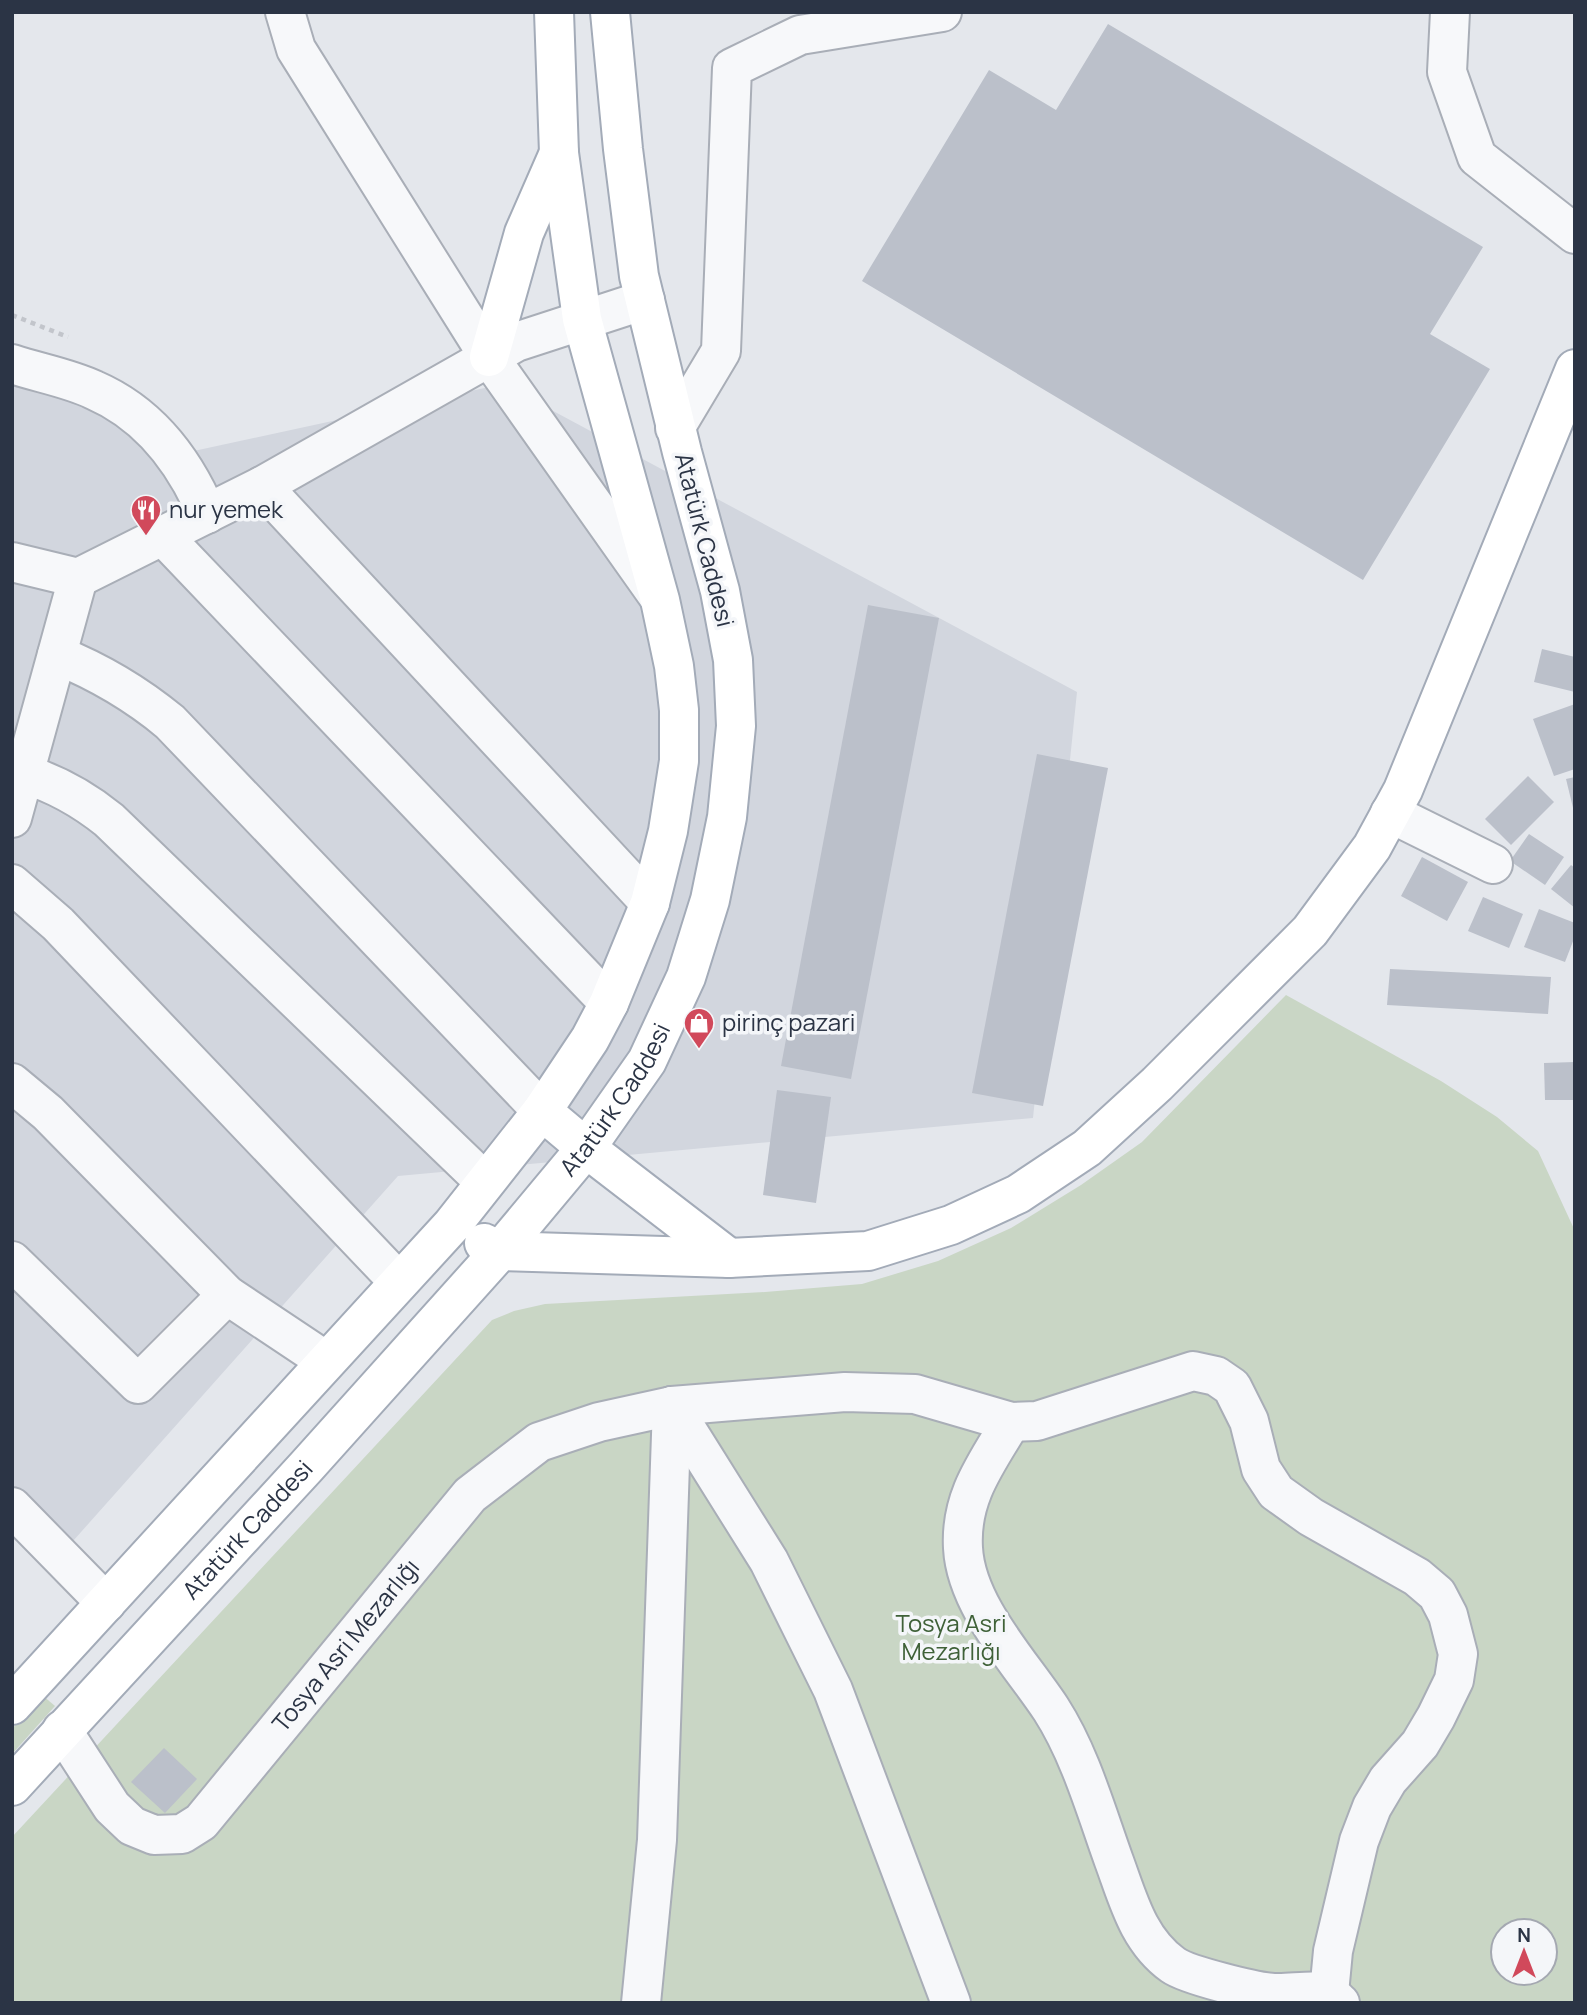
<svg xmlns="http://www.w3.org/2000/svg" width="1587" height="2015" font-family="Manrope,sans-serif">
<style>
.built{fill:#d2d6de}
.green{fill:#c9d6c5;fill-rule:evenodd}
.building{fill:#bbc0ca}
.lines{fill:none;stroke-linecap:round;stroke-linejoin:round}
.minor-casing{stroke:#a9aeb7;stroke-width:42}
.major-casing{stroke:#a3abb8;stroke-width:42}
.path{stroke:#c2c5cb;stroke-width:4.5;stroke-dasharray:5 5;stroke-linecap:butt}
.minor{stroke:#f7f8fa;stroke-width:38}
.major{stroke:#fff;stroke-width:38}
.labels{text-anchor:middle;stroke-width:7;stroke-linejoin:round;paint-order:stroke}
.poi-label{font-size:24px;fill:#2b3445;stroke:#f4f6f9;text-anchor:start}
.street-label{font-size:24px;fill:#2b3445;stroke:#f4f6f9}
.park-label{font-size:24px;fill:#3f6138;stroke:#f4f6f9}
</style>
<rect width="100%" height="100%" fill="#e4e7ec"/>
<path class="built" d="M12,343L166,457L503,384L1077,692L1033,1118L398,1176L57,1559L12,1515Z"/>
<g class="green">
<path d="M1286,995L1441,1081L1497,1117L1538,1151L1575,1231V2003H12V1837L492,1320L514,1311L545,1304L765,1292L862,1284L938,1261L1011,1228L1081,1185L1142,1142ZM1503,1931H1545V1973H1503Z"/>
<path d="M42,1695L55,1706L12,1754V1729Z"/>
</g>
<g class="building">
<path d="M1108,24L1483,247L1430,334L1490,369L1363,580L862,281L989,70L1056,110Z"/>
<path d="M868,605L939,618L851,1079L781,1066Z"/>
<path d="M1542,649L1575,657V692L1534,682Z"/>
<path d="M1575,704V769L1554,776L1533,719Z"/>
<path d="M1037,754L1108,768L1043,1106L972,1093Z"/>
<path d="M1528,776L1554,802L1511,845L1485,819Z"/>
<path d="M1575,777V811L1574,812L1566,779Z"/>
<path d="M1529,834L1564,857L1545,885L1510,861Z"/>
<path d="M1422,857L1468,882L1447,921L1401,896Z"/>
<path d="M1571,865L1575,868V908L1551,889Z"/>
<path d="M1483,897L1523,914L1509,948L1468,931Z"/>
<path d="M1539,909L1575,923V936L1565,962L1524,947Z"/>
<path d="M1390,969L1551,977L1548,1014L1387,1005Z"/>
<path d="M1575,1062V1100H1545L1544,1063Z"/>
<path d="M777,1090L831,1097L816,1203L763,1195Z"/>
<path d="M164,1748L197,1779L165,1813L131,1782Z"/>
</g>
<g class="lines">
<g class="minor-casing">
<g id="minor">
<path d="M285,12L296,49L489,357L658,596"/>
<path d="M1450,12L1447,72L1477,157L1575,234"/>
<path d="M12,364C39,373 69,378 94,390C149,414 184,460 207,514"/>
<path d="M675,428L721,351L732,68L800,35L942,12"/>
<path d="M262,486L650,903"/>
<path d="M163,536L609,1003"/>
<path d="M12,562L78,578L262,486L516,342L645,300"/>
<path d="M57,655C99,672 135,693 170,722L542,1111"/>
<path d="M24,774C57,784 83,799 109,820L485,1182"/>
<path d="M1390,813L1493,864"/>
<path d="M12,818L78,578"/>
<path d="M12,884L58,924L399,1282"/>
<path d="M12,1083L48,1113L227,1295L326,1361"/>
<path d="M12,1261L138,1384L227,1295"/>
<path d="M672,1406L769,1561L833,1690L951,2003"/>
<path d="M1011,1422C986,1464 960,1497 963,1548C966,1606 1020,1662 1051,1709C1080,1754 1096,1811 1114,1861C1128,1899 1138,1940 1173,1965C1187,1975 1255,1992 1274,1993C1290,1994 1313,1989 1327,1993C1332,1994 1336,2000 1340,2003"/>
<path d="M12,1507L106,1603"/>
<path id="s1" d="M62,1730L112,1807L132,1826L154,1835L182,1834L201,1822L470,1495L539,1442L599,1422L672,1406L845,1392L915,1394L1011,1422L1037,1421L1193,1371L1216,1376L1232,1387L1249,1421L1261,1469L1276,1492L1311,1517L1417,1577L1437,1594L1448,1615L1458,1654L1454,1680L1436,1717L1420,1744L1388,1780L1372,1807L1359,1841L1333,1951L1329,1993L1324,2003"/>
<path d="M641,2003L657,1840L672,1406"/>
</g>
</g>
<g class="major-casing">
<g id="major">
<path d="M489,357L524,233L559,153"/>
<path d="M542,1111L586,1148L729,1258"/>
<path d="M484,1243L500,1251L729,1258L868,1251L951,1225L1018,1194L1087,1148L1157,1084L1310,931L1372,847L1403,790L1575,369"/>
<path d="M12,1705L452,1225L542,1111L590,1039L609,1003L650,903L668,831L679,761V710L674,666L660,600L582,319L559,153L554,12"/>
<path id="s2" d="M12,1786L306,1467L500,1251L586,1148L647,1061L686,977L710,900L727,817L736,726L733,660L720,591L682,452L639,276L623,149L610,12"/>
</g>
</g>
<path class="path" d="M12,315L68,337"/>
<use href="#minor" class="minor"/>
<use href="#major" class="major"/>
</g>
<defs>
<g id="restaurant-pin" transform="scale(1.575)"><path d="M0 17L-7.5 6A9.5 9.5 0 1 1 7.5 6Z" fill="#d1495b" stroke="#f4f6f9"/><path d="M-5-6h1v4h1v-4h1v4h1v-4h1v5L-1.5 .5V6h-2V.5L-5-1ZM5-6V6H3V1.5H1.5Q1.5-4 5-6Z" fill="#fff"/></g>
<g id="shop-pin" transform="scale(1.575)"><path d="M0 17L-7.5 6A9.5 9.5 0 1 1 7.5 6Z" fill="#d1495b" stroke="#f4f6f9"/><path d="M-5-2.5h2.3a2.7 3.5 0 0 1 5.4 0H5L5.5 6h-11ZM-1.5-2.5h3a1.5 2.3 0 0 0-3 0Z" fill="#fff"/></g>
</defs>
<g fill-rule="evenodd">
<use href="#restaurant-pin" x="146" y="510"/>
<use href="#shop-pin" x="699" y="1023"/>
</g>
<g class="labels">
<g class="poi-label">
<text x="169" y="518">nur yemek</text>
<text x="722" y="1031">pirinç pazari</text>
</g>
<g class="street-label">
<text transform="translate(704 540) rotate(76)" y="8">Atatürk Caddesi</text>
<text dy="8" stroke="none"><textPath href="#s2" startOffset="915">Atatürk Caddesi</textPath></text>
<text dy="8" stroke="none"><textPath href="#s2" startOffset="348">Atatürk Caddesi</textPath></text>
<text dy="8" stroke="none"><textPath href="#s1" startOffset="422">Tosya Asri Mezarlığı</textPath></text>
</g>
<g class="park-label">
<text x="951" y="1632">Tosya Asri<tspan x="951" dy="28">Mezarlığı</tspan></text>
</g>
</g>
<rect width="1587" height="2015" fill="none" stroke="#2b3445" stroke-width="28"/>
<g transform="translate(1524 1952)"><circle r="33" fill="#f4f6f9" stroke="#a4a8b1" stroke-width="2"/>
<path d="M0-5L12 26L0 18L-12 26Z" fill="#d1495b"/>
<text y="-10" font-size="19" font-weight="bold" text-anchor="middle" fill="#2b3445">N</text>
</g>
</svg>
